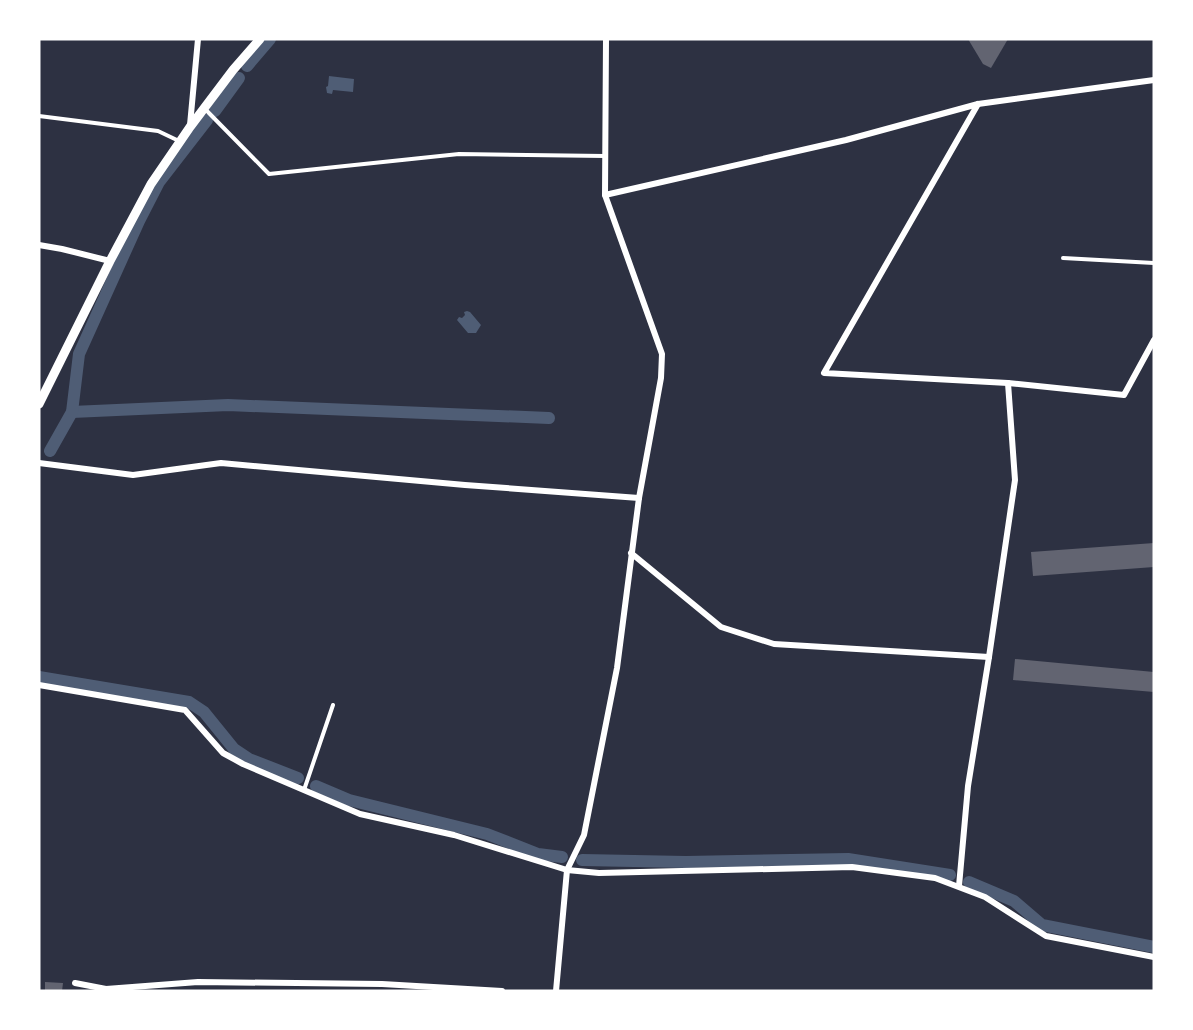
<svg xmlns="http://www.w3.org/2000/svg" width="1193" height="1030" font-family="'DM Sans',sans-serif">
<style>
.water{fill:#4f5d75}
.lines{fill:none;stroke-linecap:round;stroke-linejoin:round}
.canal{stroke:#4f5d75;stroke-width:12}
.building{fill:#626471}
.service{stroke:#fff;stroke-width:4}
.minor{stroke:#fff;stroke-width:6}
.tertiary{stroke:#fff;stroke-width:9}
</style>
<rect width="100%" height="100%" fill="#2d3142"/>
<g class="water">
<path d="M329,76L354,79L353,92L333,90L332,94L327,93L326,87L328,86Z"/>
<path d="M467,311L470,312L481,325L476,333H468L457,320L459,317L462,318L465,315L464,312Z"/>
</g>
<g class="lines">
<g class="canal">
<path d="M247,66L270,39"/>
<path d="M215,111L239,78"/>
<path d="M72,412L228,405L549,418"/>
<path d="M50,451L72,412L79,354L139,221L159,182L207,120"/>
<path d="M39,677L189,702L204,712L234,749L249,759L298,778"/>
<path d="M316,786L349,800L487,834L538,854L562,857"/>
<path d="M582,860L686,862L848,859L950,875"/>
<path d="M969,882L1014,901L1042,925L1154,947"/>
</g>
</g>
<g class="building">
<path d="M968,39H1008L991,68L983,64Z"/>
<path d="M1154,543V567L1033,576L1031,552Z"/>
<path d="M1015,659L1154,672V692L1013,680Z"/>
<path d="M45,982L63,983L62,991H45Z"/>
</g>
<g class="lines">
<g class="service">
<path d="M205,109L269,174L459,154L605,156"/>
<path d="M39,116L158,131L179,141"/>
<path d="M1063,258L1154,263"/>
<path d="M304,790L333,705"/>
</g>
<g class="minor">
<path d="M978,104L824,373L1008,383L1124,395L1154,340"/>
<path d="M190,125L198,39"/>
<path d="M605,195L846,140L978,104L1154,80"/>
<path d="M39,245L62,249L110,261"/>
<path d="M39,463L133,475L221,463L465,485L639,498"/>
<path d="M631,553L721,627L774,644L989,657"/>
<path d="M39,685L185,710L223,753L243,764L360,814L454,835L567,870L599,873L852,867L935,878L985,897L1046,936L1154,957"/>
<path d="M959,886L968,786L989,657L1015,480L1008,383"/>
<path d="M75,983L106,989L198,982L382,984L502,991"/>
<path d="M556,991L567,870L584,835L617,668L639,498L661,378L662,354L605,195L606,39"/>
</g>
<path class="tertiary" d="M39,404L110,261L151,184L190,127L233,70L260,39"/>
</g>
<rect width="1193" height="1030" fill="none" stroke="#ffffff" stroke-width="81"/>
</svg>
